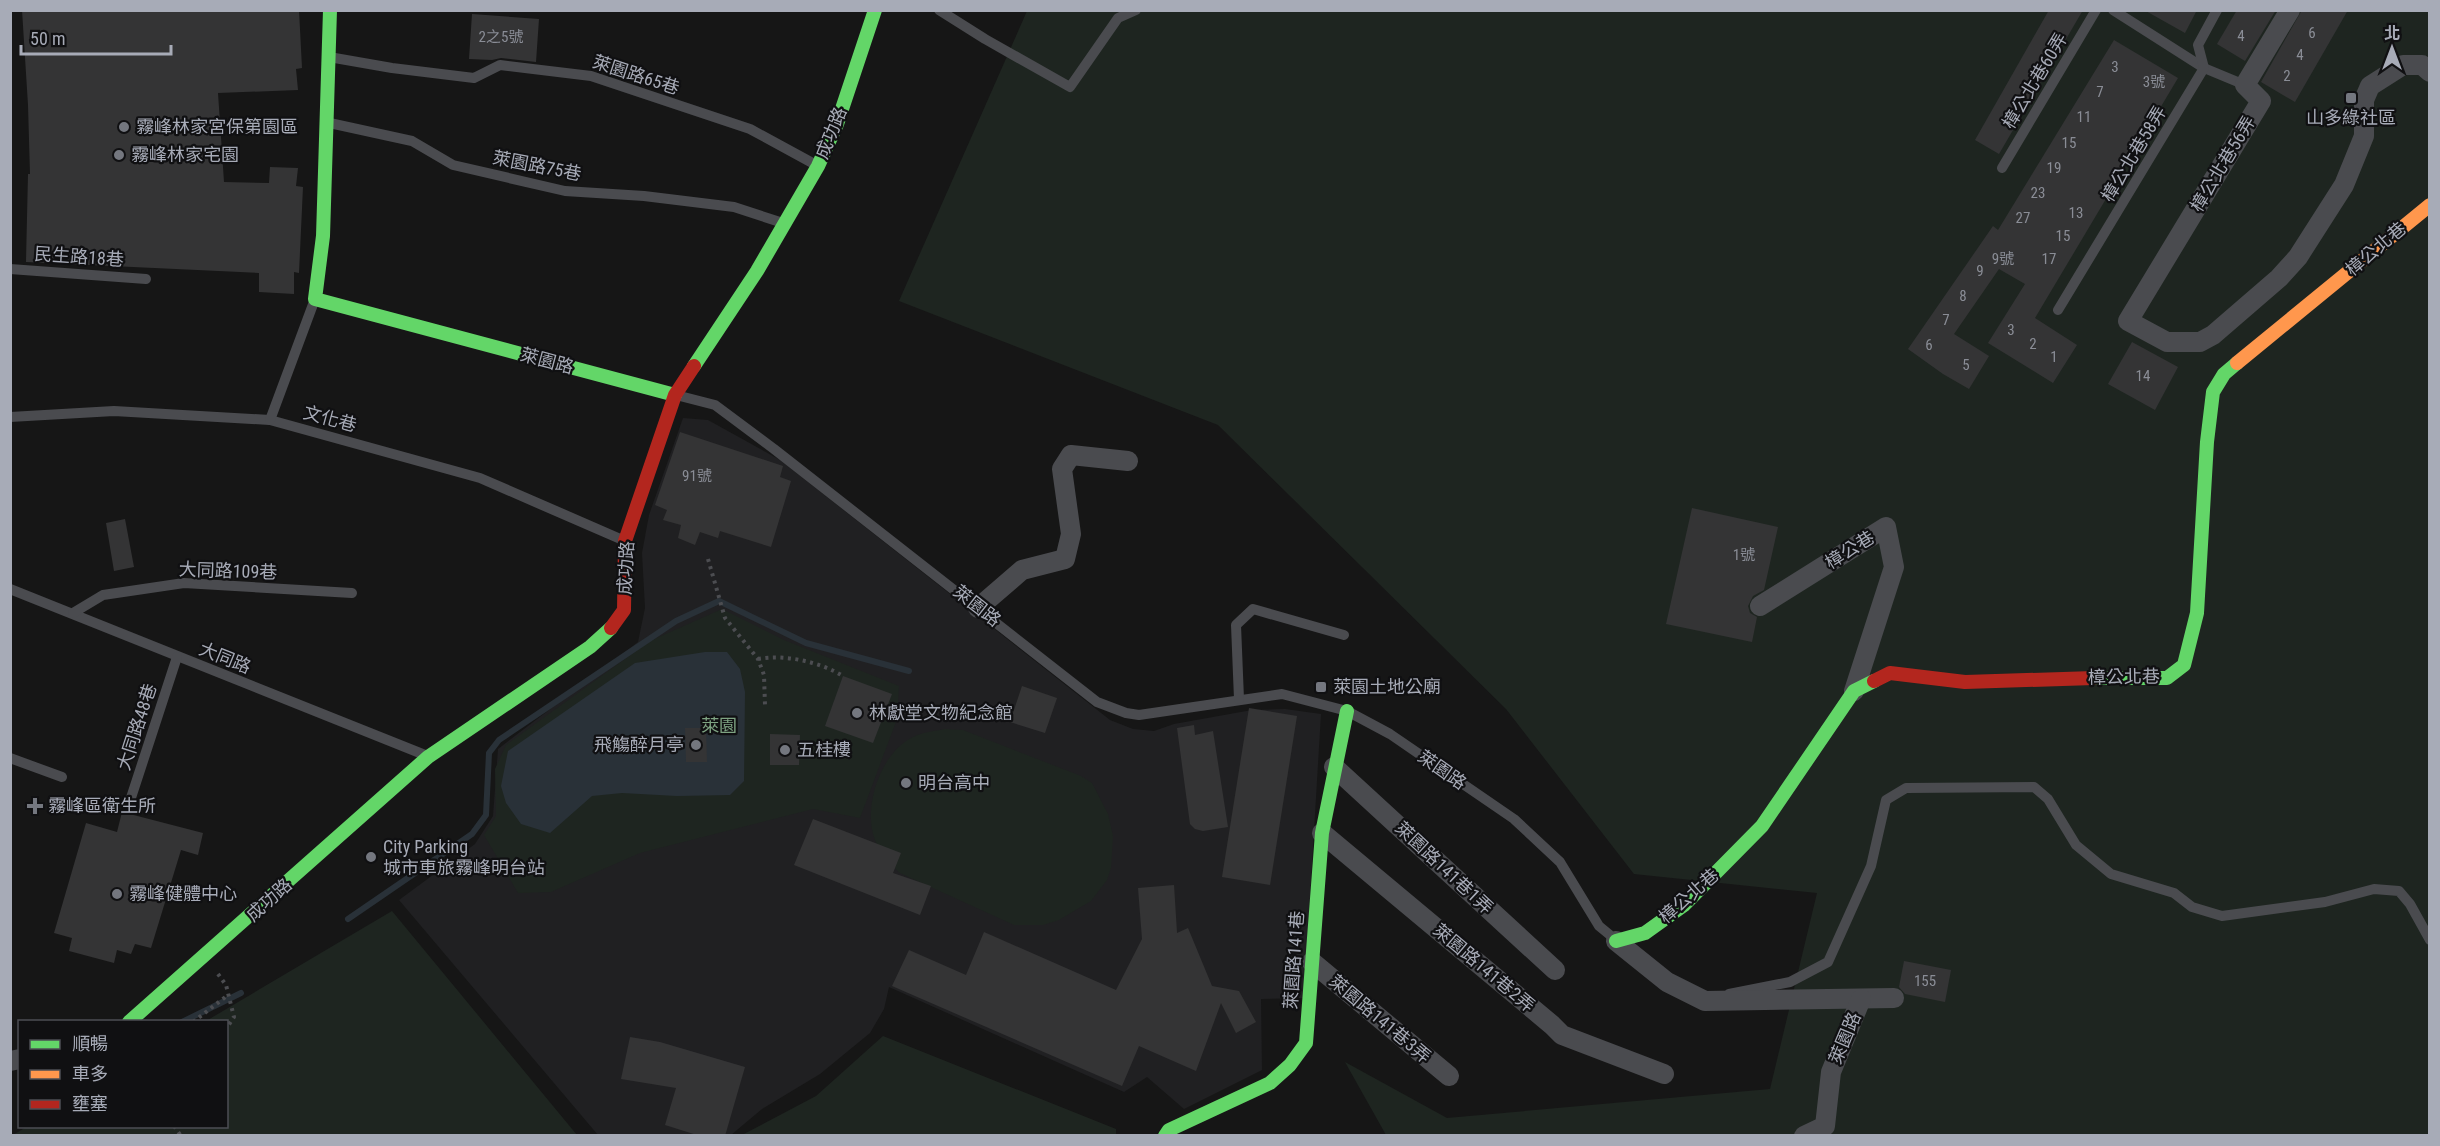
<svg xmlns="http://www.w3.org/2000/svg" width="2440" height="1146" font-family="'Roboto Condensed','Noto Sans TC',sans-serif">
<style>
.built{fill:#202022}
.green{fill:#1e2520}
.water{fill:#293138}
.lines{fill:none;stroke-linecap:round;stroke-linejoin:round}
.stream{stroke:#293138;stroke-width:6}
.building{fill:#343435}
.path{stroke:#4c4d51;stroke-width:4;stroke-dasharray:3 4.5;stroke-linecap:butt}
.lane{stroke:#4a4b4f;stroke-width:10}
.street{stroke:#4a4b4f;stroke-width:20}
.fast{stroke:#63d668;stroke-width:14}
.slow{stroke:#ff974d;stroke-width:14}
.jam{stroke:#b3261e;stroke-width:14}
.poi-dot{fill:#74777f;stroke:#101012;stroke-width:2}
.labels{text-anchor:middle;stroke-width:4.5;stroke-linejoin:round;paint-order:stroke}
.number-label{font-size:15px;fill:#8a8d96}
.street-label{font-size:18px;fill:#a7abb7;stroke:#101012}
.poi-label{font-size:18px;fill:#a7abb7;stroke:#101012;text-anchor:start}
.park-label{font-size:18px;fill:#7ea382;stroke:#101012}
</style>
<rect width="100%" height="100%" fill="#161616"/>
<path class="built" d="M683,418L708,420L780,460L1110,720L1133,729L1154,731L1174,724L1252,710L1285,709L1321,714L1304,998L1261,999L1262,1070L1184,1109L1147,1077L1124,1092L889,987L884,1009L870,1033L820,1074L762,1109L731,1135H598L399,900L475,844L493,816L498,749L638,642L645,608L642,553L649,515Z"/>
<g class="green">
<path d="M1027,11H2429V1135H1386L1345,1062L1447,1118L1770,1089L1817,893L1634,874L1506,709L1218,425L899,301Z"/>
<path d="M722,609L784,640L899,686L897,719L860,818L813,809L640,853L551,892L518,893L484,835L496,816L495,769L506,745L650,641Z"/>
<path d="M945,729L963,730L1081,776L1092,783L1108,814L1113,836L1111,868L1107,880L1091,901L1059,920L1043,925H1014L900,873C891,865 879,852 875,840C862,807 881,752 913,737C923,732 935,731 945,729Z"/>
<path d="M392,911L577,1135H13L28,1126H226V1022L206,1021Z"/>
<path d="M883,1036L1116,1129V1135H742L816,1096Z"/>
</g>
<path class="water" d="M705,652H727L740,669L745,692L744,781L730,795L677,796L622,793L592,796L550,833L521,824L506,803L501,786L508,751L635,663Z"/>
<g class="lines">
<g class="stream">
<path d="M348,919L472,834L486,815L489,753L499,740L676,621L719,601L806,643L909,671"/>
<path d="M182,1022L241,993"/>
</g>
</g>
<g class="building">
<path d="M22,10H299L302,68L296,69L298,90L218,93L224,182L269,183L270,167L298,168L296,186L303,187L299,273L294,272V294L259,292V273L26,262L28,174H30L28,105Z"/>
<path d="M2049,10H2083L1999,154L1975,140Z"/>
<path d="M2144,10H2197L2185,33Z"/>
<path d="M2237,10H2276L2245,61L2217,44Z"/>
<path d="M2302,10H2348L2295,102L2261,82Z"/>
<path d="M472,14L539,19L536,62L501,58L492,60L469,59Z"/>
<path d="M2114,40L2178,78L2035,318L2077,345L2053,383L1988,343L2025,284L1999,269L1954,334L1989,356L1969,389L1943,374L1908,349L1993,226L1998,230Z"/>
<path d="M2132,342L2178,367L2155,410L2108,384Z"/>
<path d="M680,432L783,466L780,477L791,481L771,547L720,531L718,538L700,532L695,545L678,538L681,525L663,520L667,510L655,505Z"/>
<path d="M1692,508L1778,527L1764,590L1753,596L1748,606L1750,613L1757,617L1752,642L1666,624Z"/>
<path d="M125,519L134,567L114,571L106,523Z"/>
<path d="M843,676L892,694L873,743L825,726Z"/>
<path d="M1022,686L1057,698L1045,733L1010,722Z"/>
<path d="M1249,708L1297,716L1270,885L1222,877Z"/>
<path d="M1194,725L1195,735L1213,731L1228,827L1203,831L1195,829L1190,824L1177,728Z"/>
<path d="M685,728H706L707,762H686Z"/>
<path d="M770,734L800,735L799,765H770Z"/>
<path d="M122,812L203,833L198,855L181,850L151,948L135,944L131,954L117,950L114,963L69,951L72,938L54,933L86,823L117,832Z"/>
<path d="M813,819L901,853L893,873L931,886L920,915L794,865Z"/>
<path d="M1174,885L1177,933L1188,928L1212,986L1239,991L1256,1022L1236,1033L1221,1003L1196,1071L1139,1046L1122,1086L892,986L909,950L966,975L984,932L1116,990L1142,939L1138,888Z"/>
<path d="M1904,961L1951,970L1945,1002L1905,994L1899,987Z"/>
<path d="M630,1037L660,1042L745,1067L725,1136H700L665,1125L676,1088L621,1079Z"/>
</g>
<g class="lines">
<g class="path">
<path d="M708,559L725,618L758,659L764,675L765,705"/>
<path d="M758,659C785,654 820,662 843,676"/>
<path d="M218,974L226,985L234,1017L226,1029"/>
<path d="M193,1022L228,995"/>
<path d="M174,1126L181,1136"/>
</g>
<g class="lane">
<path d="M939,10L985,39L1070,87L1118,18L1136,10"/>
<path d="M2113,10L2204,68L2245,85"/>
<path d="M329,57L392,68L474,78L500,65L591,76L750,129L818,166"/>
<path d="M325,122L412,141L453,165L565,191L644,196L734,207L783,223"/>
<path d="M2002,168L2096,10"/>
<path d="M10,269L146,279"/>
<path d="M2058,310L2204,68L2198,45L2217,10"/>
<path d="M676,395L715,405L774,449L1097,702L1126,713L1139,715L1282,694L1347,711L1390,734L1514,819L1560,862L1599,926L1616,940"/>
<path d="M10,417L114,411L270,420L480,478L625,541"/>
<path d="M270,420L315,299"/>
<path d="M10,589L425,755"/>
<path d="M73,613L103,595L184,583L352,593"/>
<path d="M1239,699L1236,625L1253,609L1344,635"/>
<path d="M10,758L62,777"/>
<path d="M128,807L177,657"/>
<path d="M1729,994L1790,982L1828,962L1871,866L1886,800L1906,788L2034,787L2048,799L2076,845L2111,874L2174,893L2192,907L2222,916L2325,902L2374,889L2399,891L2410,904L2430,940"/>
</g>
<g class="street">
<path d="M2290,10L2245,85L2261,101L2128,321L2167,342H2200L2213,335L2279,278L2298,257L2344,185L2364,136V100L2370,86L2403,65H2422L2430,72"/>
<path d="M1760,606L1886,527L1894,567L1854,691"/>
<path d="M978,608L1022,570L1065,559L1071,534L1062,469L1071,455L1128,461"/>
<path d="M1334,767L1555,970"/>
<path d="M1322,833L1552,1025L1562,1035L1664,1074"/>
<path d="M1616,941L1667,982L1705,1001L1894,998"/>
<path d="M1312,962L1449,1076"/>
<path d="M10,1061L20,1059"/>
<path d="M1804,1136L1825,1126L1831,1072L1861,999"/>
</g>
<g class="fast">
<path d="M330,10L323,236L315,299L675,395"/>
<path d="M694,366L757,271L818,166L837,124L875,10"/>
<path d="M2094,678H2167L2184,665L2197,613L2207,442L2213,392L2224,374L2237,363"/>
<path d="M1616,941L1645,933L1684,905L1762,826L1854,691L1874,681"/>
<path d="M129,1022L428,757L590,647L611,628"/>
<path d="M1165,1136L1169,1130L1270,1083L1290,1065L1306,1043L1322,833L1347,711"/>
</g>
<path class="slow" d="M2237,363L2430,205"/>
<g class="jam">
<path d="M611,628L624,610L625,541L675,395L694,366"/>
<path d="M1874,681L1890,673L1965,682L2094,678"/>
</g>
</g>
<g class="poi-dot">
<rect x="2345" y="92" width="12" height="12" rx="3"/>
<circle cx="124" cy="127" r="6"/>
<circle cx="119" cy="155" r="6"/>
<rect x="1315" y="681" width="12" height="12" rx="3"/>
<circle cx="857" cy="713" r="6"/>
<circle cx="696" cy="745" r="6"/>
<circle cx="785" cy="750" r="6"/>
<circle cx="906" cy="783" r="6"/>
<path d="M32 797h6v6h6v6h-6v6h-6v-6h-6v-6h6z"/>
<circle cx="371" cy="857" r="6"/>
<circle cx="117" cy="894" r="6"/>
</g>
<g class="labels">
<g class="number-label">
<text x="2312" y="38">6</text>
<text x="2241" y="41">4</text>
<text x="501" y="42">2之5號</text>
<text x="2300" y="60">4</text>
<text x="2115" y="72">3</text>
<text x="2287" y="81">2</text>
<text x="2154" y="87">3號</text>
<text x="2100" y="97">7</text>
<text x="2084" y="122">11</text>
<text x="2069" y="148">15</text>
<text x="2054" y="173">19</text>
<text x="2038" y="198">23</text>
<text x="2076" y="218">13</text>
<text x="2023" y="223">27</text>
<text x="2063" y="241">15</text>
<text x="2003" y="264">9號</text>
<text x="2049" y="264">17</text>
<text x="1980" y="276">9</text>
<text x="1963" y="301">8</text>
<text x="1946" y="325">7</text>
<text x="2011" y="335">3</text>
<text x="2033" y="349">2</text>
<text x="1929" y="350">6</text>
<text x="2054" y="362">1</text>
<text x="1966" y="370">5</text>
<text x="2143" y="381">14</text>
<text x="697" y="481">91號</text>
<text x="1744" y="560">1號</text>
<text x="1925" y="986">155</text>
</g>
<g class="street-label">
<text transform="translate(636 75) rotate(18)" y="6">萊園路65巷</text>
<text transform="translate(2035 81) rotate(-59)" y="6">樟公北巷60弄</text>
<text transform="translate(831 133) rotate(-68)" y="6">成功路</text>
<text transform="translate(2134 154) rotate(-59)" y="6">樟公北巷58弄</text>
<text transform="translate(2223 164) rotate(-59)" y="6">樟公北巷56弄</text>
<text transform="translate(537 166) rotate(11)" y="6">萊園路75巷</text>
<text transform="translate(2376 249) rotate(-40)" y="6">樟公北巷</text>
<text transform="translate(79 257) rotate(4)" y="6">民生路18巷</text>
<text transform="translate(547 361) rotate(15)" y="6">萊園路</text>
<text transform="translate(330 419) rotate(15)" y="6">文化巷</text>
<text transform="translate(1850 550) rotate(-32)" y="6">樟公巷</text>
<text transform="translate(626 568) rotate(-87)" y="6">成功路</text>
<text transform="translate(228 571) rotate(2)" y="6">大同路109巷</text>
<text transform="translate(977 606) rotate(38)" y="6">萊園路</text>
<text transform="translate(225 658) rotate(22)" y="6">大同路</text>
<text transform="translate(2124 677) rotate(-1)" y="6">樟公北巷</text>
<text transform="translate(137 727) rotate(-72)" y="6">大同路48巷</text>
<text transform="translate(1442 770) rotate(35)" y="6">萊園路</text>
<text transform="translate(1444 868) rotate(43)" y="6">萊園路141巷1弄</text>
<text transform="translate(1689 896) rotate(-41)" y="6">樟公北巷</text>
<text transform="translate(269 900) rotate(-42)" y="6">成功路</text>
<text transform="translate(1294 960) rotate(-86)" y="6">萊園路141巷</text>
<text transform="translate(1484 968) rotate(40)" y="6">萊園路141巷2弄</text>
<text transform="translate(1380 1019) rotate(40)" y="6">萊園路141巷3弄</text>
<text transform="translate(1845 1038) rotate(-67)" y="6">萊園路</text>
</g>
<g class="poi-label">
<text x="2351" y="124" text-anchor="middle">山多綠社區</text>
<text x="136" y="133">霧峰林家宮保第園區</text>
<text x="131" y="161">霧峰林家宅園</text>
<text x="1333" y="693">萊園土地公廟</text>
<text x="869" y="719">林獻堂文物紀念館</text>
<text x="684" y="751" text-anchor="end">飛觴醉月亭</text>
<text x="797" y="756">五桂樓</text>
<text x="918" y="789">明台高中</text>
<text x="48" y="812">霧峰區衛生所</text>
<text x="383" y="853">City Parking<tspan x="383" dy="21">城市車旅霧峰明台站</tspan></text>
<text x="129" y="900">霧峰健體中心</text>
</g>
<g class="park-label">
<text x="719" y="732">萊園</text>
</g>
</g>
<rect width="2440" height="1146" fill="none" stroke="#a7abb7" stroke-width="24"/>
<rect x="18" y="1020" width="210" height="108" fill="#101012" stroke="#4c4e54" stroke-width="1.5"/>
<rect x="30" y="1040" width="30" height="9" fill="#63d668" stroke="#4c4e54" stroke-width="1.5"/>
<text x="72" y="1050" font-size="18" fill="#a7abb7">順暢</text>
<rect x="30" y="1070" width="30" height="9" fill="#ff974d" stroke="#4c4e54" stroke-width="1.5"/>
<text x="72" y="1080" font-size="18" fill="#a7abb7">車多</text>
<rect x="30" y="1100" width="30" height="9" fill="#b3261e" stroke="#4c4e54" stroke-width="1.5"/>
<text x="72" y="1110" font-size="18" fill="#a7abb7">壅塞</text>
<g transform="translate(2392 48)" stroke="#101012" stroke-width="4.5" paint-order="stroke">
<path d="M0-4.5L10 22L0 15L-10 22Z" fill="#a7abb7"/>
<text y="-9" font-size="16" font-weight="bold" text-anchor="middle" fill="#a7abb7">北</text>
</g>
<path d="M21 45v9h150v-9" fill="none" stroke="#a7abb7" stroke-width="3"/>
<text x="30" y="45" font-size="18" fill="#a7abb7" stroke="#101012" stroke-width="4.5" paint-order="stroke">50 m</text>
</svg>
